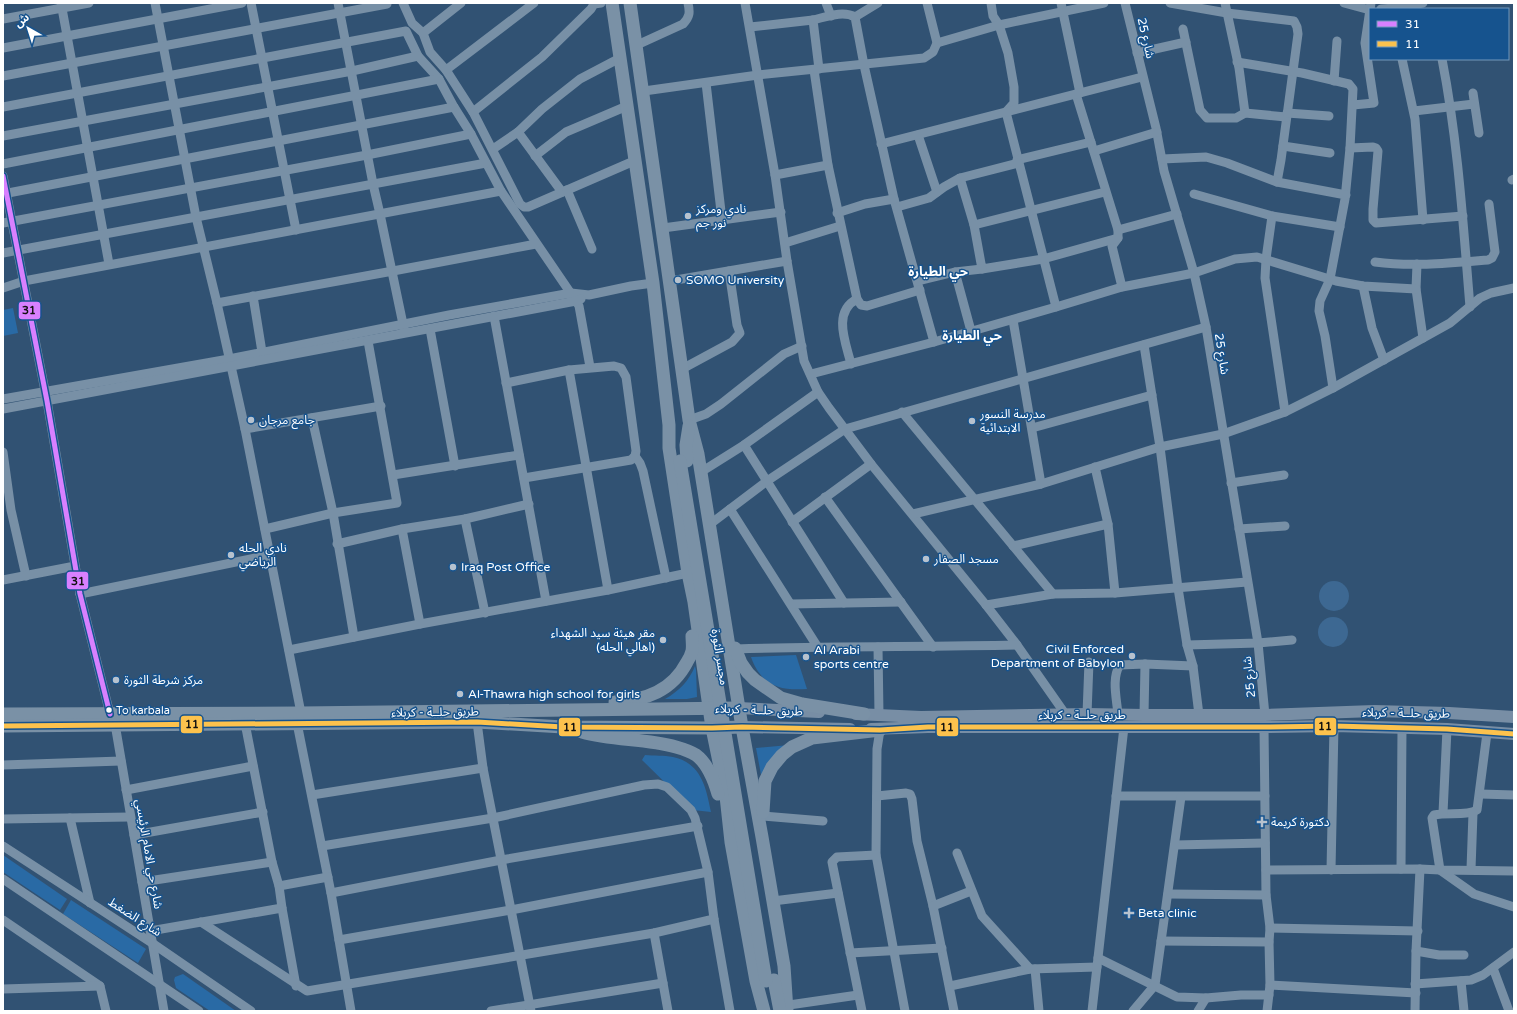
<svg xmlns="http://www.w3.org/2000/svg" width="1517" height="1014" font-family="'Varela Round','Noto Sans Arabic',sans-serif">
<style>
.green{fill:#296aa5}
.water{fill:#3d6892}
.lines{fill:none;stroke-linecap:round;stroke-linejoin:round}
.minor{stroke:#7890a6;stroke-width:9}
.major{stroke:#788ea5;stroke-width:12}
.highway{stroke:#7a91a6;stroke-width:13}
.highway-bridge{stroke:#7a91a6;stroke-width:13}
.bus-1-casing{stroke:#16538e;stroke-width:8}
.bus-2-casing{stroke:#16538e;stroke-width:8}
.bus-1{stroke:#d880ff;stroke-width:5}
.bus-2{stroke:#fcc24d;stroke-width:5}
.poi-dot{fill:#b7c2ce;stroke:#16538e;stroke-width:1.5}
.bus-dot{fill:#fff;stroke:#16538e;stroke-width:1.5}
.labels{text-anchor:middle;stroke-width:3;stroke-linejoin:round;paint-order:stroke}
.bus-label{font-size:11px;fill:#fff;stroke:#16538e;text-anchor:start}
.street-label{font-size:12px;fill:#fff;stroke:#16538e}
.poi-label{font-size:12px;fill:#fff;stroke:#16538e;text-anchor:start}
.neighbourhood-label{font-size:13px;font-weight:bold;fill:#fff;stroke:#16538e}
.line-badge{stroke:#16538e;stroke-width:1.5}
.pale-badge-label{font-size:11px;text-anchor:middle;font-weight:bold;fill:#111}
</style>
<rect width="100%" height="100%" fill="#315273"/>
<g class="green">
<path d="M13,308L18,333L3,336V310Z"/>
<path d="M796,655L807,689C779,691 761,685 751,657Z"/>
<path d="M695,666L696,670L697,697L687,699H665C679,691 689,681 695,666Z"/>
<path d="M789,745L762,780L756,748Z"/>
<path d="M645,755C654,756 664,755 673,757C701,763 706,787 711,812L693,810L642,760Z"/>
<path d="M3,855L67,899L60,910L3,872Z"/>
<path d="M71,900L146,949L138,963L63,914Z"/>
<path d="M183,974L236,1011H210L176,988L174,980L175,977Z"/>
</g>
<g class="water">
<circle cx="1334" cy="596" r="15"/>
<circle cx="1333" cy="632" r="15"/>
</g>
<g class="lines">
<g class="minor">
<path d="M61,3L109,264"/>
<path d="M155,3L196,217L217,303L245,429L301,713"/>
<path d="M251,3L296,230"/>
<path d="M338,3L373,184L380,214L404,329"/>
<path d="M403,3L412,23L423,33L430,52L446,70L473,112L520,204L524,207H528L634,161"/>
<path d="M745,3L775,175L787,261L804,361L818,392L829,408L871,464L986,605L1017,645L1066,715"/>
<path d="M826,3L831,16"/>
<path d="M991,3L993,16L999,25L1008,53L1014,87V103L1006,112L1056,307"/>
<path d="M1061,3L1080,93"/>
<path d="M1125,3L1156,128L1164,171L1194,273L1206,327L1258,643L1265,715"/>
<path d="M1170,3L1227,13L1294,21L1297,27L1298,34L1281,160L1277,182"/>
<path d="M1225,3L1239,68L1245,113"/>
<path d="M1344,3L1370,10"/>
<path d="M1381,9L1395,8"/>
<path d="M1395,9V8L1423,3"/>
<path d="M855,17L878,3"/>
<path d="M3,19L89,3"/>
<path d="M750,27L813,20"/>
<path d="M1183,29L1200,110L1207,118H1236L1245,113L1286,117"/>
<path d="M423,33L461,3"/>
<path d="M937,43L999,25L1104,3"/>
<path d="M637,45L683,24C690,17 690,12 688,3"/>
<path d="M3,48L242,3"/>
<path d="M1137,53L1186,42"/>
<path d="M1402,59L1415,119L1423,220"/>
<path d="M1442,59C1458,141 1463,223 1470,307"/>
<path d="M1237,62L1302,73L1349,84L1353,89L1350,148L1345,199L1330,279L1320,301L1319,311L1325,336L1333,388"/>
<path d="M819,69L813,20C826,17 843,10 855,17L864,65L894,199L934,342"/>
<path d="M446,70L534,3"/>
<path d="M814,70L828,165L857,299L861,305L867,306L920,290"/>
<path d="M3,76L387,4"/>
<path d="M1334,81L1337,41"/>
<path d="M706,83L722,220"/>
<path d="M644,91L758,75L924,58L933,52L937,43L927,3"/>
<path d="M1473,93L1479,133"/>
<path d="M1076,94L1118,230V238L1112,246L1122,287"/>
<path d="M1353,105L1374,103L1365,43L1371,3"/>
<path d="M3,107L406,31L418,56L439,79L454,107L471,134L501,191L576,301L579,306L590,367"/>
<path d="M1414,111L1474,104"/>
<path d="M473,112L542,57L591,9L594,4L601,3"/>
<path d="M1287,113L1329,116"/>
<path d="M518,132L562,192"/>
<path d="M918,135L937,192"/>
<path d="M3,136L352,71L418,56"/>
<path d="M881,144L1142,77"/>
<path d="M1283,146L1330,153"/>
<path d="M1350,148L1373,147L1376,148L1378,151L1373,209V220L1376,223L1463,216"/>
<path d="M493,149L518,132L542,109L580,79L620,58"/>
<path d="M1094,151L1157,132"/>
<path d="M535,156L566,132L627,106"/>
<path d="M1162,159L1206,157L1227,163L1277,182L1346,195"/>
<path d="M1017,160L1091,142"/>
<path d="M3,164L439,79"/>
<path d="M775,175L828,165"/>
<path d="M3,176L47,401L80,594L110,714"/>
<path d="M960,178L974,225L982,269L1043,259L1118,238"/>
<path d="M1512,180L1514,179"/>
<path d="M567,190L592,249"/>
<path d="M3,194L454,107"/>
<path d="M1194,194L1272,216L1340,227"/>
<path d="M897,207L929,198L944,187L960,178L1018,163"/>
<path d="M837,213L865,204L894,199"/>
<path d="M1272,216L1266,259L1265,278L1285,412"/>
<path d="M3,223L367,155L471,134"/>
<path d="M974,225L1105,192"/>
<path d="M663,228L781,212"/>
<path d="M1118,230L1177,214"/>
<path d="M785,243L840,226"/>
<path d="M3,253L486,163"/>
<path d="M1375,262C1412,267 1451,263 1488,260L1492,258L1495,252L1489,204"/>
<path d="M1417,264L1416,289L1423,338"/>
<path d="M955,272L971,331"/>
<path d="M670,281L787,261"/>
<path d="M918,281L955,272L982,269"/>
<path d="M1363,286L1372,328L1384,360"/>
<path d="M3,288L24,281L501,191"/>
<path d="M253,296L262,352"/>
<path d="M217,303L393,271L536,244"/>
<path d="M494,316L546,601"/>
<path d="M1013,320L1041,484"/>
<path d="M430,329L455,466"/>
<path d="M1144,345L1160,447L1178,588L1187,645L1193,666L1199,715"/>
<path d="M851,364C846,343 832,312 857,299"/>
<path d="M682,369L732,342L740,333L737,325L729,271"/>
<path d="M569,370L608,590"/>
<path d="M811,374L934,342L1056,307L1122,287L1194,273L1235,259L1257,257L1336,281L1363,286L1416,289"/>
<path d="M506,383L569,370L614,366L621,368L626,377L636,451L635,456L631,460L524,478"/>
<path d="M3,399L229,359L449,315L571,293L589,295L631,286L653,283"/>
<path d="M3,409L576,301L581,299"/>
<path d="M902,412L1053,594"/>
<path d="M312,418L333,513L354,637"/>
<path d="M689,420L706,414L721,404L784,354L802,346"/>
<path d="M1032,428L1152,395"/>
<path d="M245,429L381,406"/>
<path d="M744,445L844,603"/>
<path d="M3,452L11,510L26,576"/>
<path d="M635,456L640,463L643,471L666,578"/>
<path d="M1095,467L1108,524L1115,593"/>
<path d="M701,472L744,445L818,392"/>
<path d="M393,475L519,455"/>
<path d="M1231,483L1284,475"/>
<path d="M825,497L933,647"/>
<path d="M730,509L817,646"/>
<path d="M913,514L1041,484L1160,447L1223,434L1285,412L1333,388L1450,323L1480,298L1491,293L1514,288"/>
<path d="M465,519L485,613"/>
<path d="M792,522L871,464"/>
<path d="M709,525L767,481L845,429L1206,327"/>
<path d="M265,529L333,513L397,503L368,341"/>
<path d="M402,529L420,624"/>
<path d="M1239,529L1285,526"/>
<path d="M337,544L402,529L465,519L529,504"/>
<path d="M1013,546L1108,524"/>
<path d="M3,580L75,566"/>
<path d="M80,594L270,555"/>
<path d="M791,604L901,602"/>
<path d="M986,605L1053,594L1115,593L1247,582"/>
<path d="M1187,645L1258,643L1292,640"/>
<path d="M878,647L879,715"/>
<path d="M736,649C829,646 923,647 1017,645"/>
<path d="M289,650L420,624L608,590L688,573"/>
<path d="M1087,714L1089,662"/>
<path d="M1118,715C1117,700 1111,678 1120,665L1145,664L1193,666"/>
<path d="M1144,715L1145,664"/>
<path d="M477,722L483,768L531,1011"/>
<path d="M245,723L272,862L279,886L282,908L296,986"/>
<path d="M297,723L331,893L351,1011"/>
<path d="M115,724L164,1011"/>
<path d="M1264,727L1266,895L1270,928L1269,942L1270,985L1267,1011"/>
<path d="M880,730L877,749L876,855L905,1011"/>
<path d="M1487,733L1477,810C1467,816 1448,812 1434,815L1432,818L1440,870L1474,894L1514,907"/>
<path d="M3,765L121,761"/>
<path d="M126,790L253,766"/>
<path d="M1480,794L1514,795"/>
<path d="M312,795L483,768"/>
<path d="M877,796L906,793L910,794L912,799L917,841L933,906L954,1011"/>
<path d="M1116,796H1265"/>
<path d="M1443,813L1447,729"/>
<path d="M763,816L823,821"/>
<path d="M70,818L90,903"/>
<path d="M3,819L130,817"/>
<path d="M134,835L263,812"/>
<path d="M1175,845L1265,843"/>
<path d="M3,846L152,943L251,1011"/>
<path d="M322,846L493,818L644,785L658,784L667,787L691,810L695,818L708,872L714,919L730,1011"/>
<path d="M957,853L982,916L1030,969"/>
<path d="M1401,869L1402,728"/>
<path d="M1471,869L1473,813"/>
<path d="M1266,870L1420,869L1440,870L1514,871"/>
<path d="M1331,870L1334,726"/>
<path d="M3,879L199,1011"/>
<path d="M142,882L272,862"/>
<path d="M279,886L328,877"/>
<path d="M331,893L501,860L698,826"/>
<path d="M1168,894L1266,895"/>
<path d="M773,901L838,893"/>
<path d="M933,906L971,891"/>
<path d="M3,920L100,986L106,1011"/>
<path d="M201,922L307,991L654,933L714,919"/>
<path d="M1270,928L1418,931"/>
<path d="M150,931L282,908"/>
<path d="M654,933L668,1011"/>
<path d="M339,940L511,910L708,872"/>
<path d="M1161,941L1269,942"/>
<path d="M1416,951L1439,955H1464"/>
<path d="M850,953L942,948"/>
<path d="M1098,958L1177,997L1206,998L1241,995H1269"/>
<path d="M1493,968L1509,1011"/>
<path d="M1035,969L1039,1011"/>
<path d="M1461,981L1464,1011"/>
<path d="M1415,984L1471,980L1483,975L1514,952"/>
<path d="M1270,985L1416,993"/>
<path d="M950,986L1030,969L1097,967"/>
<path d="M3,989L100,986"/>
<path d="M789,1005L858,995"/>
<path d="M491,1011L663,983"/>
<path d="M862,1011L832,862L837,857L876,855"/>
<path d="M1092,1011L1124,727"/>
<path d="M1133,1011L1155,985L1181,797"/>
<path d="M1198,1011L1206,998"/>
<path d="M1415,1011L1416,951L1420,869"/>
</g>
<g class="major">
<path d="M739,708L819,712"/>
<path d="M856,714L921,717L1087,714L1144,715H1265L1374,711L1449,713L1514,717"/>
<path d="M742,727L850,729"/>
<path d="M871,729L928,727H1264L1334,726L1447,729L1514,734"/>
</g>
<g class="highway">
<path d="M612,3L653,283L669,425V448L688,573L694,602L712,728L726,796L731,842L756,981L764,1011"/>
<path d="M630,3L689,420L698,454L742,727L762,837L784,966L787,1011"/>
<path d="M687,461L686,445L689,426"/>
<path d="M735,648L741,663L748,673L755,680L781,698L802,704L864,714"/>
<path d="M615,702C646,700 672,691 687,662C689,659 691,655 692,651C693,646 692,641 692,636"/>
<path d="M3,714L301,713L739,708"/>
<path d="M3,726L477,722L563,727L712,728L742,727"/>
<path d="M582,732C613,741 645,738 676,747C683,749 690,751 696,755C708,764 714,780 718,794"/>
<path d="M763,812L765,781L772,767L782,755L792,747L812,738L880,730"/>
<path d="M774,980L780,1011"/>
</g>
<path class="highway-bridge" d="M680,461L766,981"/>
<g class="bus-1-casing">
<path id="bus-1" d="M3,176L47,401L80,594L110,714"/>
</g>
<g class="bus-2-casing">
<path id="bus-2" d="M3,726L477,722L563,727L712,728L742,727L880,730L928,727H1264L1334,726L1447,729L1514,734"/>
</g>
<use href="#bus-1" class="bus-1"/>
<use href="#bus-2" class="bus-2"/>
</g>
<g class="poi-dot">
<circle cx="688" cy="216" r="4"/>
<circle cx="678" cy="280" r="4"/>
<circle cx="251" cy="420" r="4"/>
<circle cx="972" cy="421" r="4"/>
<circle cx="231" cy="555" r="4"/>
<circle cx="926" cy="559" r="4"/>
<circle cx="453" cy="567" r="4"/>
<circle cx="663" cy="640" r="4"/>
<circle cx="1132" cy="656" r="4"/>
<circle cx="806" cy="657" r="4"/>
<circle cx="116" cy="680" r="4"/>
<circle cx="460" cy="694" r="4"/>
<path d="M1260 816h4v4h4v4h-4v4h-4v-4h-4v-4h4z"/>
<path d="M1127 907h4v4h4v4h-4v4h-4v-4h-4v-4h4z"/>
</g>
<circle class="bus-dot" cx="109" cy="710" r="3.5"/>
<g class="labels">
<g class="bus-label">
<text x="116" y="714">To karbala</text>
</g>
<g class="street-label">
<text transform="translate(1146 38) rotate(77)" y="4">شارع 25</text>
<text transform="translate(1222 354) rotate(81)" y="4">شارع 25</text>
<text transform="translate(720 657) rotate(81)" y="4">مجسر الثورة</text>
<text transform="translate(1249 677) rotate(-96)" y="4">شارع 25</text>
<text transform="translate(759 710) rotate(2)" y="4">طريق حلــة - كربلاء</text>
<text transform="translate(435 712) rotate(-1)" y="4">طريق حلــة - كربلاء</text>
<text transform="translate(1406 713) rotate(1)" y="4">طريق حلــة - كربلاء</text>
<text x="1082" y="719">طريق حلــة - كربلاء</text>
<text transform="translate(149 854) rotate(80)" y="4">شارع حي الامام الرئيسي</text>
<text transform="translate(135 917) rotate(33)" y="4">شارع الضغط</text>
</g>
<g class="poi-label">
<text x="696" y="213">نادي ومركز<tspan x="696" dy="14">نور جم</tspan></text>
<text x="686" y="284">SOMO University</text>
<text x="980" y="418">مدرسة النسور<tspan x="980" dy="14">الابتدائية</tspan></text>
<text x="259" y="424">جامع مرجان</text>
<text x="239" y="552">نادي الحله<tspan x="239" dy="14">الرياضي</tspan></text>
<text x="934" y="563">مسجد الصفار</text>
<text x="461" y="571">Iraq Post Office</text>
<text x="655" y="637" text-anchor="end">مقر هيئة سيد الشهداء<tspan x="655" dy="14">(اهالي الحله)</tspan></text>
<text x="1124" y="653" text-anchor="end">Civil Enforced<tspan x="1124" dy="14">Department of Babylon</tspan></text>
<text x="814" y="654">Al Arabi<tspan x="814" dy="14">sports centre</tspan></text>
<text x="124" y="684">مركز شرطة الثورة</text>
<text x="468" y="698">Al-Thawra high school for girls</text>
<text x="1271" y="826">دكتورة كريمة</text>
<text x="1138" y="917">Beta clinic</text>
</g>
<g class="neighbourhood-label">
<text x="938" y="276">حي الطيارة</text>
<text x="972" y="340">حي الطيارة</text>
</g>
</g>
<g class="line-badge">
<rect x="18" y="301" width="23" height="19" rx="4" fill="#d880ff"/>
<rect x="66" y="571" width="23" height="19" rx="4" fill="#d880ff"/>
<rect x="180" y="715" width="23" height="19" rx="4" fill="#fcc24d"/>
<rect x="1314" y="717" width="23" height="19" rx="4" fill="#fcc24d"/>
<rect x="936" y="717" width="23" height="20" rx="4" fill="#fcc24d"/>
<rect x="558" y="717" width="23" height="20" rx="4" fill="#fcc24d"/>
</g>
<g class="pale-badge-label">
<text x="29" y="314">31</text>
<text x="78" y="585">31</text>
<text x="192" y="728">11</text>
<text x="1325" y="730">11</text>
<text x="947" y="731">11</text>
<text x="570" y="731">11</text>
</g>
<rect width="1517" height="1014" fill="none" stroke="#ffffff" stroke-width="8"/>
<rect x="1369" y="8" width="140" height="52" fill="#16538e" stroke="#7398bb"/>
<rect x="1377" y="21" width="20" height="6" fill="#d880ff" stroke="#7398bb"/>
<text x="1405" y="28" font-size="12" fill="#ffffff">31</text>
<rect x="1377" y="41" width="20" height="6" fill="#fcc24d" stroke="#7398bb"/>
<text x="1405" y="48" font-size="12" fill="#ffffff">11</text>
<g transform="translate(28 28) rotate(321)" stroke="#16538e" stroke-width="3" paint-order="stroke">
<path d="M0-3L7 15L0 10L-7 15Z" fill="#ffffff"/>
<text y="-6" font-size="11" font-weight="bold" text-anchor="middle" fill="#ffffff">ش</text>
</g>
</svg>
